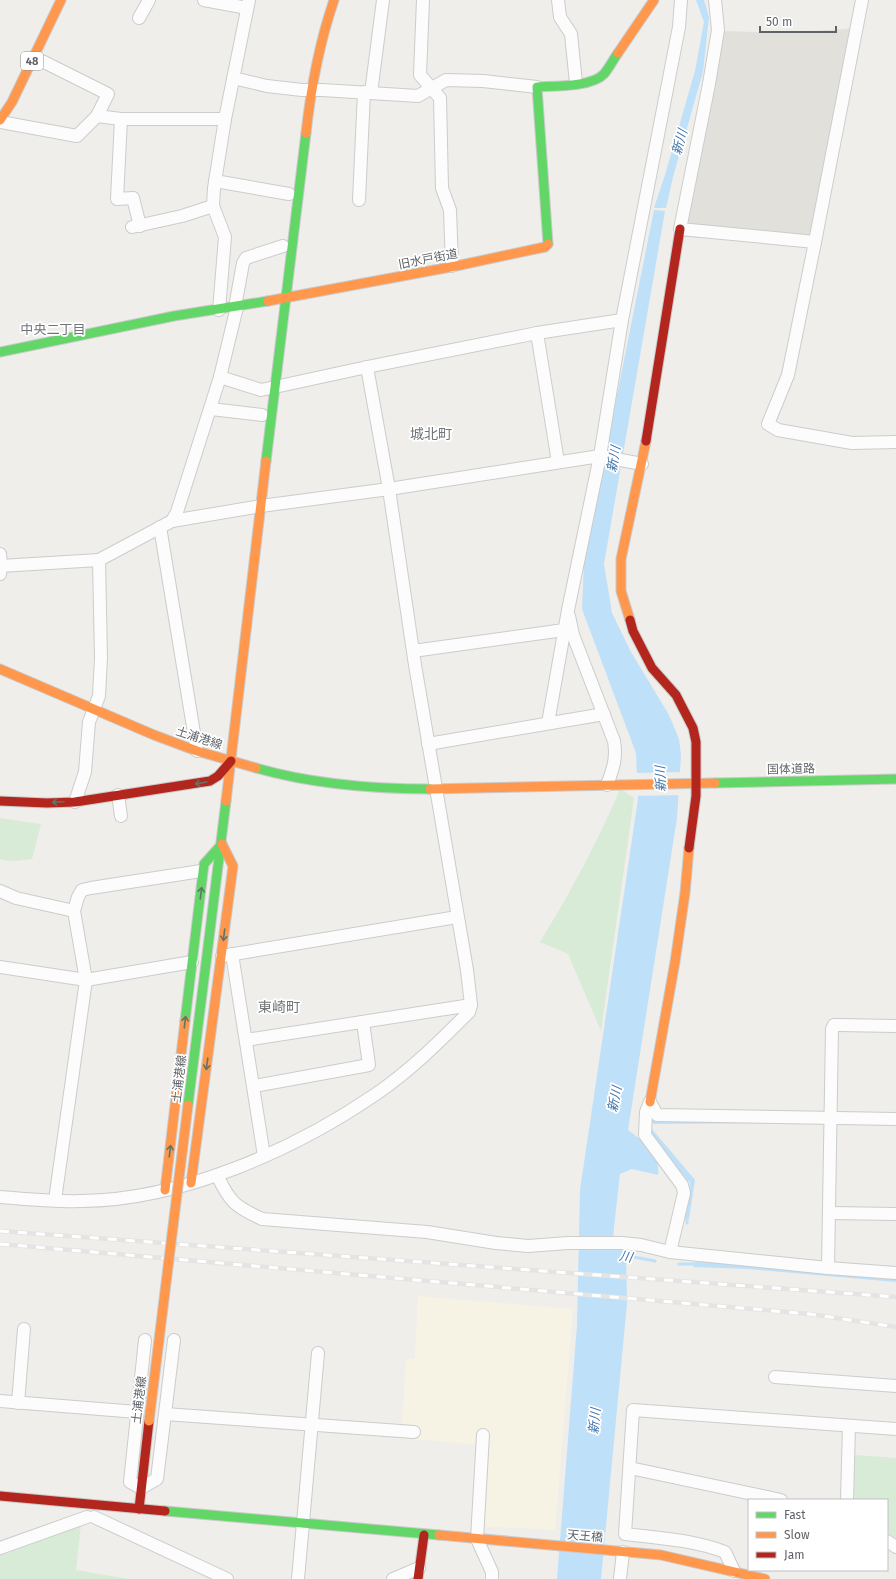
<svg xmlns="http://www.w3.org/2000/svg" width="896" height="1579" font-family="'Fira Sans','Noto Sans JP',sans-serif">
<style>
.commercial{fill:#f7f3e4}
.education{fill:#e2e0da}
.green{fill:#d8ebd6}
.water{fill:#bfe0f9}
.pier{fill:#efeeea}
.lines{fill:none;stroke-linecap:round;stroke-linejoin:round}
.stream{stroke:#bfe0f9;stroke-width:3}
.street-casing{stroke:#cbcccc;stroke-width:14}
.fast-casing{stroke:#cacacb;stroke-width:11}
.slow-casing{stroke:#cacacb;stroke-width:11}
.jam-casing{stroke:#cacacb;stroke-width:11}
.street{stroke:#fdfcfc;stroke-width:12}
.fast{stroke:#63d668;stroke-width:9}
.slow{stroke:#ff974d;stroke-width:9}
.jam{stroke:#b3261e;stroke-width:9}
.rail-casing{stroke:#e4e4e4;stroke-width:4.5}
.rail{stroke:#fff;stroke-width:3;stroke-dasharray:9;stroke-linecap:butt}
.fast-bridge-casing{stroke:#cacacb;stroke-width:11;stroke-linecap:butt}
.slow-bridge-casing{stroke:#cacacb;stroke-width:11;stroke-linecap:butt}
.fast-bridge{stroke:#63d668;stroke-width:9}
.slow-bridge{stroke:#ff974d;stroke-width:9}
.oneway{stroke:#607468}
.labels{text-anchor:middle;stroke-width:3.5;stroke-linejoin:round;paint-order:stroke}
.shield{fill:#fff;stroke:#8f9295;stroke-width:1}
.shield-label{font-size:11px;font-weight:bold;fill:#5f6368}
.street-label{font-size:12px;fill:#5f6368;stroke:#fff}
.water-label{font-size:13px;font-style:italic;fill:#4174aa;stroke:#fff}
.neighbourhood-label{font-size:13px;fill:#70757a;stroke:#fff}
.quarter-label{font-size:14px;fill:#70757a;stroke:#fff}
</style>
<rect width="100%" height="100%" fill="#efeeea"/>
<path class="commercial" d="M418,1296L573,1309L555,1530L476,1526L480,1445L401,1438L406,1359H415Z"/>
<path class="education" d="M857,28L815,242L683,230L724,31L786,33Z"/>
<g class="green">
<path d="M620,789L634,798L601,1031L568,954L540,942C570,893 598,842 620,789Z"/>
<path d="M0,818L41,824L32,859C22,860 9,863 0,859Z"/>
<path d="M855,1455L896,1458V1538L887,1532V1500H854Z"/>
<path d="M81,1524L76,1570L129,1579H0V1552Z"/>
</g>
<g class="water">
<path d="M696,0H704L709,17L703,72L673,177L666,208H654L665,175L695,71L704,22Z"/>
<path d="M654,210L665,211L604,564L612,613L631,652L669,715L679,739L681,755L677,818L628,1130C643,1141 661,1154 658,1175L632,1169L620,1174L614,1227L613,1241L626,1255L627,1303L601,1579H557L577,1325L580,1190L638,799L636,753L582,609L584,561Z"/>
<path d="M827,1119L828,1207L823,1206L824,1123L651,1124L652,1129L695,1180L689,1219H685L690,1183L652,1136L648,1120Z"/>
<path d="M695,1262L748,1263L896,1276V1282L748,1269L693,1267Z"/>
</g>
<path class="pier" d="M682,772L680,795L636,796L635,773Z"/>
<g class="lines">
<g class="stream">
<path d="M687,1223V1217"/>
<path d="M623,1255L655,1261"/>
<path d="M679,1264H697"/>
</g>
<g class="street-casing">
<g id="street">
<path d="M204,0L247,8"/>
<path d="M423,0L420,75L440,98L442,188L450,210L452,266"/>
<path d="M558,0L560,17L571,34L576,83"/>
<path d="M715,0L718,30L709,84L680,229L815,242L788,375L768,424L778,430L852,443L896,442"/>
<path d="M139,18L149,0"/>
<path d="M42,61L108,94L97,116"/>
<path d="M233,78L267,86L302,90H322L418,96L446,80L483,81L537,87"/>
<path d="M371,93L383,0"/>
<path d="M121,119L117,199L133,198L140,226"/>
<path d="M0,122L77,136L97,116L121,119H225"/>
<path d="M215,181L289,194"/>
<path d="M359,200L364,92"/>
<path d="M132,227L182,216L213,206"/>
<path d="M815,242L862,0"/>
<path d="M235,307L243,263L246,258L283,246"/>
<path d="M219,310L225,237L213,206L214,188L225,119L249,0"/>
<path d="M537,333L558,462"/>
<path d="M220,377L261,390L367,367L537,333L622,320"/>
<path d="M211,409L262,415"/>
<path d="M172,521L177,512L220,377L237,307"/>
<path d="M160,527L197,751"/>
<path d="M0,554L1,565L0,574"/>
<path d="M0,566L99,560"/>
<path d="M569,616L573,635L614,741C617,758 613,769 607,785"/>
<path d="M413,651L564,630"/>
<path d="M548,723L568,610L600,456L622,320L679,27L681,0"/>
<path d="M428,744L604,714"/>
<path d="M118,795L121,816"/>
<path d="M75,802L85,772L89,722L99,696L101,658L99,560L172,521L261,506L389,489L600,456L642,464"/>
<path d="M0,891L16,898L74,911"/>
<path d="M232,954L264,1156"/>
<path d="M222,956L457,917"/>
<path d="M0,967L86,980L192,962"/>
<path d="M246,1040L471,1005"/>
<path d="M254,1086L369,1065L363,1022"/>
<path d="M650,1102L657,1115L896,1119"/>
<path d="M650,1102L646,1112L645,1135L682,1185L684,1193L670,1252"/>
<path d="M217,1175C230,1202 234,1206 262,1219L427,1232L496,1243L528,1246L568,1243H622L641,1245L670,1252L828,1268L896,1273"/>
<path d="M0,1197C27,1199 55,1202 82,1201C182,1200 294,1150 376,1094C410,1071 440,1041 469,1012L471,1005L467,970L415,665L389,489L367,367"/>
<path d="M55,1200L86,980L74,911L78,897L82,890L91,888L201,871"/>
<path d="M829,1213L896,1214"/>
<path d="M828,1268L832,1029L834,1025H839L896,1026"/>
<path d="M145,1340L130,1482L141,1488L157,1479L174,1340"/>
<path d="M775,1377L896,1386"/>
<path d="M0,1401L137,1412"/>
<path d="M18,1403L24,1329"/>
<path d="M165,1414L414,1432"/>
<path d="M483,1435L477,1539L492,1572V1579"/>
<path d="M630,1468L781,1500"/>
<path d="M847,1500L849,1426"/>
<path d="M94,1517L227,1579"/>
<path d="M887,1541L896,1547"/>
<path d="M0,1548L87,1517"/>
<path d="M734,1571L725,1552C693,1540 660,1538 625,1534L633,1410L896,1429"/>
<path d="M298,1579L318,1353"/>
<path d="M393,1579L419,1568"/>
<path d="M620,1579L623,1552"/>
</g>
</g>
<g class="fast-casing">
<g id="fast">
<path d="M548,244L537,87C554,86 592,87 604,74C609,68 613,60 618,53"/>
<path d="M0,352L174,316L268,301"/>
<path d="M266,461L306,133"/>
<path d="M256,768C312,784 372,789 430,789"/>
<path d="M715,783L896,779"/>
<path d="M206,963L226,801"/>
<path d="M185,1021L204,864L222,844"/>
<path d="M165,1511L439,1535"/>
</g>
</g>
<g class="slow-casing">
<g id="slow">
<path d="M618,53L654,0"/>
<path d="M0,120L12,102L61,0"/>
<path d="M306,133C311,87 319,44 334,0"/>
<path d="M268,301L456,266L545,247L548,244"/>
<path d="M630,620L621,591V559L646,441"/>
<path d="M0,669L154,735L197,751L256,768"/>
<path d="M430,789L715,783"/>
<path d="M226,801L266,461"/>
<path d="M650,1102L675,962L685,893L689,848"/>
<path d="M191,1183L233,866L222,844"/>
<path d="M165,1190L185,1021"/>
<path d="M439,1535L661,1555L765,1579"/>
</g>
</g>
<g class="jam-casing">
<g id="jam">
<path d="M646,441L680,229"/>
<path d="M630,620L633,631L652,668L676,695L693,728L696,742V796L689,848"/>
<path d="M0,801L47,803L75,802L210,781L218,776L231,761"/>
<path d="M0,1496L165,1511"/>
<path d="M139,1509L149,1421"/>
<path d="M418,1579L424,1535"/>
</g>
</g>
<use href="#street" class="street"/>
<use href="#fast" class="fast"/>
<use href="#slow" class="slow"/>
<use href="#jam" class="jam"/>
<g class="rail-casing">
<g id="rail">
<path d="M0,1231L896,1297"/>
<path d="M0,1244L810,1314L896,1327"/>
</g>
</g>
<use href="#rail" class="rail"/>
<g class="fast-bridge-casing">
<path id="fast-bridge" d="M188,1105L206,963"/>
</g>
<g class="slow-bridge-casing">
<path id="slow-bridge" d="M149,1421L188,1105"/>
</g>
<use href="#fast-bridge" class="fast-bridge"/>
<use href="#slow-bridge" class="slow-bridge"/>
</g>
<defs><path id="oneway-shaft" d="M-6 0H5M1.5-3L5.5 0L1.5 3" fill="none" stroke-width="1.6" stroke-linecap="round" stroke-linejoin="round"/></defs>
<g class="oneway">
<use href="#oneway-shaft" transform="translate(201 783) rotate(170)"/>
<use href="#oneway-shaft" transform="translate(58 802) rotate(177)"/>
<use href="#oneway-shaft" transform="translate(201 893) rotate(-83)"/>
<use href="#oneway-shaft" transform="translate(224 935) rotate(97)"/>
<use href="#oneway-shaft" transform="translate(185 1022) rotate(-83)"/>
<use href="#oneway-shaft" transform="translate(207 1064) rotate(98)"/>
<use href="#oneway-shaft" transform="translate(170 1151) rotate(-83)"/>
</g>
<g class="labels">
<rect class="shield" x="21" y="52" width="22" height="18" rx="3"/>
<g class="shield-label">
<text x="32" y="65">48</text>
</g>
<g class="street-label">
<text transform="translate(428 259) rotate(-11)" y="4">旧水戸街道</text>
<text transform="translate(199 738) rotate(18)" y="4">土浦港線</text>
<text transform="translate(791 769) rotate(-1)" y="4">国体道路</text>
<text transform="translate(179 1079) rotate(-83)" y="4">土浦港線</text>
<text transform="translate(139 1400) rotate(-83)" y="4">土浦港線</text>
<text transform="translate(585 1536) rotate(5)" y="4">天王橋</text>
</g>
<g class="water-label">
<text transform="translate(679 142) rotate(-74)" y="5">新川</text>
<text transform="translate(613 459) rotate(-80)" y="5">新川</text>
<text transform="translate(660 779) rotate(-92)" y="5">新川</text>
<text transform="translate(614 1099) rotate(-79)" y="5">新川</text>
<text transform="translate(626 1256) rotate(10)" y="5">川</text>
<text transform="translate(594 1421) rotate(-85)" y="5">新川</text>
</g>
<g class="neighbourhood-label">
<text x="53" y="334">中央二丁目</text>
</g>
<g class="quarter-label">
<text x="431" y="439">城北町</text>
<text x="279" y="1012">東崎町</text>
</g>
</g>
<rect x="748" y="1499" width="140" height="72" fill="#ffffff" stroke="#bfc1c3"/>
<rect x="756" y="1512" width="20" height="6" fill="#63d668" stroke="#bfc1c3"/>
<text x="784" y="1519" font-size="12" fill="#5f6368">Fast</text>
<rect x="756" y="1532" width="20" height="6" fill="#ff974d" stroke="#bfc1c3"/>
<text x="784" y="1539" font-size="12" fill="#5f6368">Slow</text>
<rect x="756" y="1552" width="20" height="6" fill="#b3261e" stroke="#bfc1c3"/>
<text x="784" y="1559" font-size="12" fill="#5f6368">Jam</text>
<path d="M760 26v6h76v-6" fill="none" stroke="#5f6368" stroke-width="2"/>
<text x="766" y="26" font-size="12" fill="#5f6368" stroke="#ffffff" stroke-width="3" paint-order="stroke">50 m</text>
</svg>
